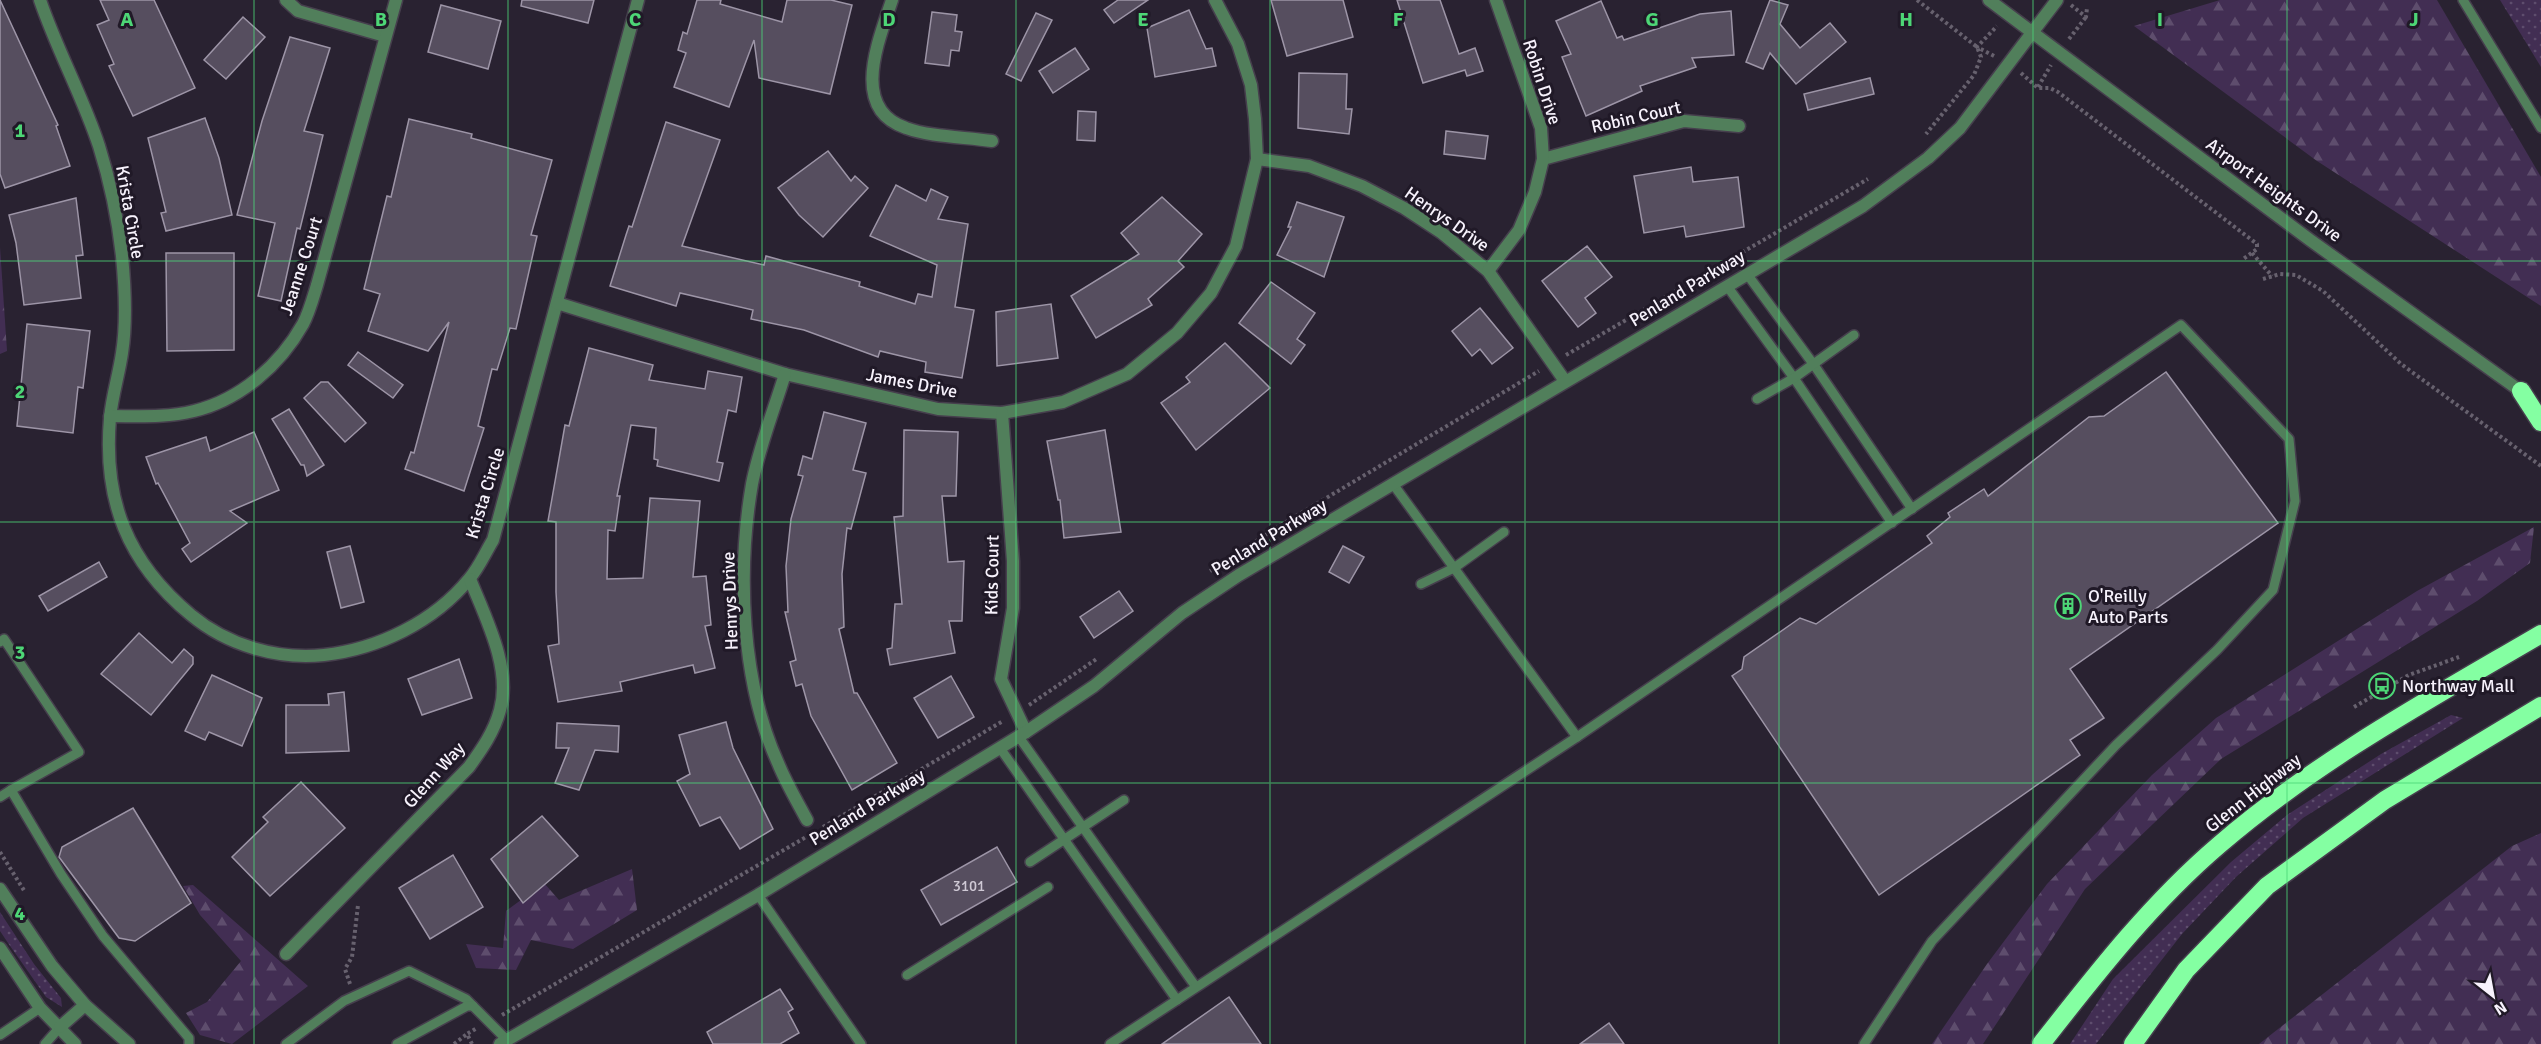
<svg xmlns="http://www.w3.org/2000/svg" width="2541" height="1044" font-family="Signika,sans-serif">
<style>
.grass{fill:url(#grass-dots)}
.forest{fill:url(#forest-firs)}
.building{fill:#564e5f;stroke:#9d95a7;stroke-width:1.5}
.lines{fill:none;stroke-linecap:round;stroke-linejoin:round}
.service-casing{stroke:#463f4d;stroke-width:12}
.minor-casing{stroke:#463f4d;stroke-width:15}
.tertiary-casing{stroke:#463f4d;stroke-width:15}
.motorway-casing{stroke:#463f4d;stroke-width:21}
.path{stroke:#67616e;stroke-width:4;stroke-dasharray:3 3;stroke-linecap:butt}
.service{stroke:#517f5b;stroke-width:9}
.minor{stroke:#517f5b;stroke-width:12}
.tertiary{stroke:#517f5b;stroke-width:12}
.motorway{stroke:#84ffa2;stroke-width:18}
.grid{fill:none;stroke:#4dd676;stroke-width:1.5;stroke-opacity:0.55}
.labels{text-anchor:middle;stroke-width:6;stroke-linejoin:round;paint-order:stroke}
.number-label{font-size:15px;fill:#cfc9d5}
.street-label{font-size:18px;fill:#f7f2fc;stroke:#201927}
.poi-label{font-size:18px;fill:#f7f2fc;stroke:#201927;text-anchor:start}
.grid-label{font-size:20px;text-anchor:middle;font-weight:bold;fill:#4dd676;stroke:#201927;stroke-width:6;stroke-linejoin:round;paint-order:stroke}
</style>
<defs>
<pattern id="grass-dots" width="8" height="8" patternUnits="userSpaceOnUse" patternTransform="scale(1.5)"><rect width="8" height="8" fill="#422e53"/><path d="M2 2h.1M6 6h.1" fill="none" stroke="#5e4d6d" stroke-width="1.8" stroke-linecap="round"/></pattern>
<pattern id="forest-firs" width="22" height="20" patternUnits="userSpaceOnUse" patternTransform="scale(1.5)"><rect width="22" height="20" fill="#422e53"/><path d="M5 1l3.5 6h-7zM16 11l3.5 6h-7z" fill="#5e4d6d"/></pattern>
</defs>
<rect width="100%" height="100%" fill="#292231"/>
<g class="grass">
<path d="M2500,0H2541V67Z"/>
<path d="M2451,715L2463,718L2303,818L2236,877L2182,934L2096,1044H2070L2113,979L2231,862L2287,815L2381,754Z"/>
<path d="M0,912L34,964L61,998L62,1007L46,997L8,943L0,931Z"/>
</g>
<g class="forest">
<path d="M2220,0H2437L2541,177V306L2317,161L2134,26Z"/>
<path d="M0,247L7,351L0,354Z"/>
<path d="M2534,527L2530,563L2477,601L2221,759L2085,889L1983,1044H1932L1987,964L2047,884L2152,775L2216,718L2417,591Z"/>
<path d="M2541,833V1044H2259L2512,846Z"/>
<path d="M632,869L637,910L573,949L531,940L516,970L476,968L466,944L503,948L506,911L544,883L559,900Z"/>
<path d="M193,885L308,986L232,1044L200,1035L186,1013L207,1002L241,961L200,915L183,886Z"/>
</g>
<g class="building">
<path d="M0,0L58,125L56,126L70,166L5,188L0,174Z"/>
<path d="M100,0H154L195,88L133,116L109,66L114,64L97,25L109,20Z"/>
<path d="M522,0H594L588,23L521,6Z"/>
<path d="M697,0H721L720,4L782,22L787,0H831L852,5L830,94L759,78L754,40L729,107L674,87L686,53L678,50L683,32L687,34Z"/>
<path d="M1118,0H1148L1114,23L1104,10Z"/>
<path d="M1271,0H1343L1353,37L1287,56Z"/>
<path d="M1397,0H1440L1459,54L1475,48L1483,71L1467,76L1465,70L1423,83Z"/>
<path d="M1770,0L1788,5L1780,24L1800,48L1830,23L1846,42L1796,84L1770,53L1763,69L1746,62Z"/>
<path d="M1601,1L1617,38L1622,36L1624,40L1700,14L1731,11L1734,55L1692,58L1696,67L1640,86L1642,91L1586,116L1562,57L1571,54L1556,21Z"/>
<path d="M441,5L501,21L488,69L428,52Z"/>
<path d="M1189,10L1206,49L1212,48L1216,66L1155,77L1147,28Z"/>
<path d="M932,12L957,15L955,31L962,32L959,51L951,50L949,66L925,63Z"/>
<path d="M1036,13L1052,20L1021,81L1006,74Z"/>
<path d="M243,17L265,37L226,79L204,60Z"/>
<path d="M290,37L330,48L304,131L323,135L300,229L297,228L281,301L258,296L275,223L237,215L262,121Z"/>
<path d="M1075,48L1089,69L1053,93L1039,71Z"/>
<path d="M1299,73L1347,74L1346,109H1352L1349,134L1298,128Z"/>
<path d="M1870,78L1874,94L1808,110L1804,94Z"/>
<path d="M1078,111L1096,112L1095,141L1077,140Z"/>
<path d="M205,118L219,158L232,215L166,231L161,213L166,212L148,138Z"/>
<path d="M409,119L472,134L471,138L552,160L531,235L537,236L516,329L510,328L497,370L492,369L478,426L484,428L464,491L405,469L411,452L414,453L449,322L428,351L368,331L380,294L364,289L387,196L391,197Z"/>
<path d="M666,122L720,140L682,246L764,265L766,256L860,282L859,286L915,304L918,294L932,297L937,265L870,236L896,185L926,201L931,189L948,197L938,219L968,224L955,307L974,310L962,378L925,372L926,362L880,351L878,357L804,330L751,319L753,310L680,293L676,306L610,286L626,235L629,226L632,227Z"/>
<path d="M1446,131L1488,136L1485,159L1444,154Z"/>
<path d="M828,151L851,181L855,176L868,188L823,237L799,215L778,188Z"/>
<path d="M1691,167L1693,182L1738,177L1744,227L1686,237L1684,226L1644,233L1634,176Z"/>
<path d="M1162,197L1202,234L1178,261L1184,267L1148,299L1152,305L1096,338L1071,296L1139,254L1121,233Z"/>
<path d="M76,198L83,255L76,256L81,298L24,305L16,243L9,215Z"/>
<path d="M1297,202L1344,217L1324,277L1277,255L1291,227H1288Z"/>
<path d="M1587,246L1612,277L1585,298L1596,313L1578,327L1542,281Z"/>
<path d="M166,253H234V350L167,351Z"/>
<path d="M1271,282L1315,313L1297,339L1305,345L1291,364L1239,323Z"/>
<path d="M1051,304L1058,358L997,366L996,312Z"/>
<path d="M1480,308L1513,348L1492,364L1480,349L1472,356L1452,331Z"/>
<path d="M27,324L90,331L83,388L78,387L73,433L17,426Z"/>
<path d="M1225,343L1270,388L1196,450L1161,403L1190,382L1186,377Z"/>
<path d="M589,348L653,365L649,380L705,389L708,371L742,377L736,412L728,410L717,462L723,463L719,481L657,466L658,460L654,459L656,428L631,425L617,496H620L615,531L608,530L607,579L643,578L650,498L700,501L693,577L706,576L711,625L705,626L715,668L695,673L693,665L620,682L622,691L558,702L548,646L559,644L556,592V522L548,521L565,425L569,426Z"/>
<path d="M358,352L403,385L393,398L348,365Z"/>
<path d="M2166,372L2278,523L2070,669L2104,718L2070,740L2080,755L1879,895L1732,676L1742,669L1744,657L1800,618L1816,624L1932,543L1927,536L1950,517L1948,513L1984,489L1988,496L2089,417L2104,416Z"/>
<path d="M321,382H328L366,423L345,442L304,398Z"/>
<path d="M289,409L324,465L307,476L304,465H301L272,419Z"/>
<path d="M824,412L866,423L853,470L866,473L851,529L847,528L842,574L844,627L839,629L854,693H857L897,763L852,790L811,716L802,684L796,686L790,662L796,660L785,612H788L786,566L791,519L803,476L798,475L803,456L812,459Z"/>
<path d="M904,430L958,432L956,496H942L948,562L964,561L962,621H949L955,653L890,665L887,649L892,648L895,604H902L894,517L903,516Z"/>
<path d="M1105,430L1121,532L1064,538L1060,500H1058L1047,441Z"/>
<path d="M254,432L279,490L230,511L247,523L191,562L182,549L190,543L158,483L156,484L146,457L206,437L210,451Z"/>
<path d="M350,546L364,602L341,608L327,552Z"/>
<path d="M1343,546L1364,557L1349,583L1329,572Z"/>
<path d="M99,562L107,577L48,611L39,596Z"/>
<path d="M1119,591L1133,611L1094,638L1080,617Z"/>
<path d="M139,633L172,663L184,649L193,657V664L151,715L101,674Z"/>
<path d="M459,659L472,698L422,715L408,679Z"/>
<path d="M212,675L262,698L242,746L209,732L205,740L185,731Z"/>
<path d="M951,676L974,717L938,738L914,698Z"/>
<path d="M344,692L349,751L286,753V705H329L328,694Z"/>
<path d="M726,722L733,748L773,829L740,849L720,817L700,826L677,781L690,774L679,735Z"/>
<path d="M557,723L619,726L618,752L595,750L579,790L555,783L569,748H556Z"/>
<path d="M301,782L345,828L270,896L232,857L268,822L263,817Z"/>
<path d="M133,808L191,903L135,941L119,938L59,857L62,847Z"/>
<path d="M542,816L578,856L523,903L491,859Z"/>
<path d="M997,847L1017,882L941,925L921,890Z"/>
<path d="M453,855L483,907L430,939L399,888Z"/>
<path d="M780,989L793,1009L788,1012L799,1033L780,1044H713L707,1032Z"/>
<path d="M1229,997L1261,1044H1162Z"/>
<path d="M1609,1023L1624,1044H1580Z"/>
</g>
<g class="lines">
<g class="service-casing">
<g id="service">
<path d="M2463,0L2541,128"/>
<path d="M1747,274L1814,365L1912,509"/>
<path d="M1727,286L1794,378L1892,523"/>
<path d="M1757,399L1794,378L1854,335"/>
<path d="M1393,484L1577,737"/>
<path d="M1421,584L1454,568L1504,532"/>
<path d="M0,642L4,639L79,752L11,790"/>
<path d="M1019,737L1196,987"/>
<path d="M1000,748L1177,1000"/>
<path d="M0,797L11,790L61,874L103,936L189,1038V1044"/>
<path d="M1030,862L1124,800"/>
<path d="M758,895L861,1044"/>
<path d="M907,975L1048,887"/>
<path d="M0,1035L40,1008"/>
<path d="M45,1044L60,1027"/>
<path d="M286,1044L344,1001L409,971L466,999L507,1040"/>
<path d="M397,1044L467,1006H473"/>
<path d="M1110,1044L1577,737L2181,325L2289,439L2295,501L2273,590L2217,650L2116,745L1932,941L1864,1044"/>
</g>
</g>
<g class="minor-casing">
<g id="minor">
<path d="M40,0C57,50 83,97 99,146C110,181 118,220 122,256C125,287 127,322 122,353C119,374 112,396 110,418C103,500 127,562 191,615C227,645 277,660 324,655C378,649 434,622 469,579C479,568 485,553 493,540L638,0"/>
<path d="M286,0L298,11L385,36"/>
<path d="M892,0C879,40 849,109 906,128C930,137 966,137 992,141"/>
<path d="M2031,34L2057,0"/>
<path d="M1257,159L1309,166L1362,186L1404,208L1442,233L1488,271L1565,381"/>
<path d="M1543,159L1684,121L1739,126"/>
<path d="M1488,271L1519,230L1535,192L1543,159L1541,128L1496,0"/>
<path d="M557,303L785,374L938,409L1002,413L1063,402L1127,374L1177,333L1211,293L1236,246L1257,159L1255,119L1251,85L1238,44L1215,0"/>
<path d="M785,374C774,410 759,447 752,484C737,571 741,682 778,763C786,783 797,801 807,820"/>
<path d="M1002,413L1013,561V608L1001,679L1026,732"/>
<path d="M110,416C138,416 166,418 194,411C240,400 280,365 303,324C309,313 313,298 317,285L396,0"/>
<path d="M0,889L52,966L85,1005L129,1044"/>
<path d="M0,948L40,1008L75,1044"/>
<path d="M286,954L469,767C482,749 494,732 500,710C512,668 485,617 470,579"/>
<path d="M60,1027L85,1005"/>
</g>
</g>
<g class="tertiary-casing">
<g id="tertiary">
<path d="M1989,0L2310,240L2526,395"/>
<path d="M500,1044L758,895L1026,732L1094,686L1182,613L1239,575L1863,206L1928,158L1960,128L2031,34"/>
</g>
</g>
<g class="motorway-casing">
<g id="motorway">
<path d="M2521,391L2541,422"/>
<path d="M2041,1044C2096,974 2151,903 2219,845C2316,761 2430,699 2541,634"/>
<path d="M2133,1044L2186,970L2267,886L2385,800L2541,706"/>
</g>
</g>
<g class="path">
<path d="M1917,0L1977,47L1981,57L1974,75L1926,134"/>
<path d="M2071,5L2086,17L2087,8"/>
<path d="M2069,39L2086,17"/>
<path d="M1994,56L1977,47L1997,26"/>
<path d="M2021,73L2038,88H2050L2058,92L2257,244V249L2242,260"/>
<path d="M2038,87L2051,65"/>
<path d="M2252,253L2272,276"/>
<path d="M2263,279L2280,274L2296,275L2323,291L2401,364L2541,466"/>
<path d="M1566,355L1868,179"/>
<path d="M1210,571L1281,525L1539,371"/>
<path d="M1029,705L1098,658"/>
<path d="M2354,707L2409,675L2459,657"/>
<path d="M823,827L1003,721"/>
<path d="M0,852L25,892"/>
<path d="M350,984L345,969L352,957L358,905"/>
<path d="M502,1015L806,837"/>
<path d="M454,1044L467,1034"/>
<path d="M472,1044L467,1034L477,1028"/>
</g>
<use href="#service" class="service"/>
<use href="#minor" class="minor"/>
<use href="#tertiary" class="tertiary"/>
<use href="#motorway" class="motorway"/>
</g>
<path class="grid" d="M254,0V1044M508,0V1044M762,0V1044M1016,0V1044M1270,0V1044M1525,0V1044M1779,0V1044M2033,0V1044M2287,0V1044M0,261H2541M0,522H2541M0,783H2541"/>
<defs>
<g id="building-ring" transform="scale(1.35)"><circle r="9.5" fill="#201927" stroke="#4dd676" stroke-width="1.5"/><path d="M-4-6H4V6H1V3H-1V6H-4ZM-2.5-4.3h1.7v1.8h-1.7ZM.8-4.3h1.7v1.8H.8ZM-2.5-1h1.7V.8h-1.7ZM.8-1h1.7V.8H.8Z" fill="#4dd676"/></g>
<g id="bus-ring" transform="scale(1.35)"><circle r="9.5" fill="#201927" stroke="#4dd676" stroke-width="1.5"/><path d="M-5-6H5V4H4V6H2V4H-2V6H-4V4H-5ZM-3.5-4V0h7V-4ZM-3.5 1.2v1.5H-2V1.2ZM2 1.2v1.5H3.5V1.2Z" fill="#4dd676"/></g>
</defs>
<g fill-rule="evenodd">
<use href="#building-ring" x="2068" y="606"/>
<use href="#bus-ring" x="2382" y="686"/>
</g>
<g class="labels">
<g class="number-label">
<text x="969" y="891">3101</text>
</g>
<g class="street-label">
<text transform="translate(1542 82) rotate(72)" y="6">Robin Drive</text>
<text transform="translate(1636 117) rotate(-13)" y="6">Robin Court</text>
<text transform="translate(2274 190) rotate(36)" y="6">Airport Heights Drive</text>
<text transform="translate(130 212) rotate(80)" y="6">Krista Circle</text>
<text transform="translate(1447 219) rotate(35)" y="6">Henrys Drive</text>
<text transform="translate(301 266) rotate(-72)" y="6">Jeanne Court</text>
<text transform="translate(1687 288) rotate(-31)" y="6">Penland Parkway</text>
<text transform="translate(912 383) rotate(11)" y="6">James Drive</text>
<text transform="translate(485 493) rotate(-73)" y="6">Krista Circle</text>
<text transform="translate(1269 537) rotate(-31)" y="6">Penland Parkway</text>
<text transform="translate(992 575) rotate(-89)" y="6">Kids Court</text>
<text transform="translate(730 601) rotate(-92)" y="6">Henrys Drive</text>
<text transform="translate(434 775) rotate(-48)" y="6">Glenn Way</text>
<text transform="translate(2253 793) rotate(-38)" y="6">Glenn Highway</text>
<text transform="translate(867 807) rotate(-31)" y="6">Penland Parkway</text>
</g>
<g class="poi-label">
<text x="2088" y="602">O'Reilly<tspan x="2088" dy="21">Auto Parts</tspan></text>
<text x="2402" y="692">Northway Mall</text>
</g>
</g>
<g class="grid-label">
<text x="127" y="26">A</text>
<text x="381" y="26">B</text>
<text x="635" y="26">C</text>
<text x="889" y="26">D</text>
<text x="1143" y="26">E</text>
<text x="1398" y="26">F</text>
<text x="1652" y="26">G</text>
<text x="1906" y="26">H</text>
<text x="2160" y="26">I</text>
<text x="2414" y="26">J</text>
<text x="20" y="137">1</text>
<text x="20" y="398">2</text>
<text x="20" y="659">3</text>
<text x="20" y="920">4</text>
</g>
<g transform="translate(2493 996) rotate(149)" stroke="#201927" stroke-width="4.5" paint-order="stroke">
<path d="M0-4.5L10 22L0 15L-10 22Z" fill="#f7f2fc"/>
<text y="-9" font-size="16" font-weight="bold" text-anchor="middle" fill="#f7f2fc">N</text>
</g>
</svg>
